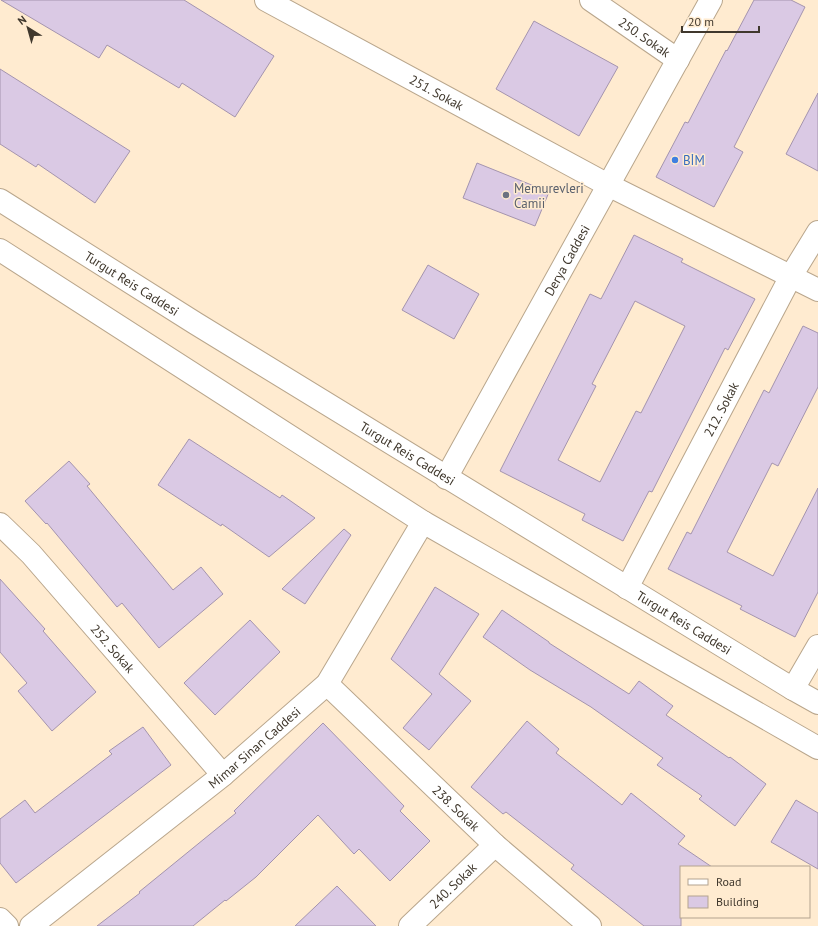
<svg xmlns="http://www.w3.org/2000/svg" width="818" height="926" font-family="'PT Sans',sans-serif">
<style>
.building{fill:#dac9e4;stroke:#a494ae;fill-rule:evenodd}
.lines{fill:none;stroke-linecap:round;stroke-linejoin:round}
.minor-casing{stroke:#b9a68c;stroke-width:24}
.major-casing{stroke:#b9a68c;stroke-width:24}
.minor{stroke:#fff;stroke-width:22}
.major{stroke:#fff;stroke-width:22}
.shop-dot{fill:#3f7fe0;stroke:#ffebd0;stroke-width:1.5}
.worship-dot{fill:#6b7280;stroke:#ffebd0;stroke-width:1.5}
.labels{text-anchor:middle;stroke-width:3;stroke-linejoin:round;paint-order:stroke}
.street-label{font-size:13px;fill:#40382d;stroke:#ffebd0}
.shop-label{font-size:13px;fill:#366cbe;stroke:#ffebd0;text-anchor:start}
.worship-label{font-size:13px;fill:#5b616d;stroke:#ffebd0;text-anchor:start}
</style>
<rect width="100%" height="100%" fill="#ffebd0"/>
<g class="building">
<path d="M1,0H184L274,56L235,117L182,83L179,88L107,45L99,58Z"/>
<path d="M754,0H791L805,7L734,147L743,152L714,207L656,177L685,122L688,123L726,50L727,51Z"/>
<path d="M534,21L618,67L579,136L496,89Z"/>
<path d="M0,69L130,151L95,203L38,164L36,167L0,144Z"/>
<path d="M818,93V171L786,154Z"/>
<path d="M477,163L549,192L535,226L463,198Z"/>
<path d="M634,235L683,259L681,262L755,299L728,350L725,348L652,492L649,491L623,541L582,520L585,514L500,471L590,294L601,299ZM635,301L685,326L641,413L636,411L600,482L558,460L596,386L592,384Z"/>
<path d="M428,265L479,294L454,339L402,310Z"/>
<path d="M803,326L818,333V387L778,466L772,463L727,552L773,576L818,488V592L795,637L740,609L742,606L668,569L687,532L691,534L764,390L769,393Z"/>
<path d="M189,439L280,498L282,495L315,518L269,557L222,524L221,526L158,485Z"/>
<path d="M69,461L90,484L87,486L173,590L201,567L223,594L159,648L122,603L117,607L47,523L46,524L25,501Z"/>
<path d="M344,529L351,535L305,604L282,589Z"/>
<path d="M0,579L45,629L43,631L96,692L52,731L18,691L27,683L0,652Z"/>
<path d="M435,587L479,614L439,674L471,701L429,750L403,728L432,694L391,659Z"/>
<path d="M502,610L549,642V643L629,694L639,681L673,706L666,715L729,758L730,757L766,784L735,826L699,799L702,796L657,765L663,758L591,707L530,670L483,637Z"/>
<path d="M250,620L280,652L215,715L184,683Z"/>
<path d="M527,721L559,749L556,753L622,805L631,793L685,836L678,844L712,867H681V926H644L571,869L574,865L506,812L503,814L471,787Z"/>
<path d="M323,723L404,806L400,811L430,841L390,881L359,849L354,854L318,815L256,877L226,901L225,900L193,926H97L140,893L139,892L236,813L234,811Z"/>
<path d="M143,727L171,765L16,883L0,863V819L25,800L35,813L112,754L109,751Z"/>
<path d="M796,800L818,813V869L771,842Z"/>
<path d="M337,886L376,926H295Z"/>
</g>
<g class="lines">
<g class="minor-casing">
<g id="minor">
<path id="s1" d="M266,0L608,185L818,290"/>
<path id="s2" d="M591,0L678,60"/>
<path id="s3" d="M0,524L31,554L223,775"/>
<path id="s4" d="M627,588L791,276L818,232"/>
<path id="s5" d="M327,684L495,845L590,926"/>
<path d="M793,689L818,646"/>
<path d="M0,919L7,926"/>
<path id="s6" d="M410,926L495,845"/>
</g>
</g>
<g class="major-casing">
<g id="major">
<path id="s7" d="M0,200L195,323L793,689L818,703"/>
<path d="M0,250L423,522L818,748"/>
<path id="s8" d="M446,478L711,0"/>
<path id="s9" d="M31,926L223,775L327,684L423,522"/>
</g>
</g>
<use href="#minor" class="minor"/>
<use href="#major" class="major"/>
</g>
<circle class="shop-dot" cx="675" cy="160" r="4"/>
<circle class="worship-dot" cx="506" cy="195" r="4"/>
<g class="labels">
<g class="street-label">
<text dy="5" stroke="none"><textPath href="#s2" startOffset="65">250. Sokak</textPath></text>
<text dy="5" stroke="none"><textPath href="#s1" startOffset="194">251. Sokak</textPath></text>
<text dy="5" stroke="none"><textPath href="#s8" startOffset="249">Derya Caddesi</textPath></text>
<text dy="5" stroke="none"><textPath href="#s7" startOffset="156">Turgut Reis Caddesi</textPath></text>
<text dy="5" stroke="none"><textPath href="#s4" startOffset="202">212. Sokak</textPath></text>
<text dy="5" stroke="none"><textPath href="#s7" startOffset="480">Turgut Reis Caddesi</textPath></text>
<text dy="5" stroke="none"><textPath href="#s7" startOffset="804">Turgut Reis Caddesi</textPath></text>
<text dy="5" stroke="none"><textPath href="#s3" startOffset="168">252. Sokak</textPath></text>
<text dy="5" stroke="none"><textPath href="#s9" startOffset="286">Mimar Sinan Caddesi</textPath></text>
<text dy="5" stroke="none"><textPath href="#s5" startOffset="179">238. Sokak</textPath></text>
<text dy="5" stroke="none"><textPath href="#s6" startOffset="59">240. Sokak</textPath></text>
</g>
<g class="shop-label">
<text x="683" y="165">BİM</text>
</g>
<g class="worship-label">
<text x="514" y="193">Memurevleri<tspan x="514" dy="15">Camii</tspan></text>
</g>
</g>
<rect x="680" y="866" width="130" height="52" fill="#ffebd0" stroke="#b3a38f"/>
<rect x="688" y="879" width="20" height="6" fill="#ffffff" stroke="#b3a38f"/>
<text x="716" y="886" font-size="12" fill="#40382d">Road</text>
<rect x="688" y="896" width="20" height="12" fill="#dac9e4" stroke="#b3a38f"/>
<text x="716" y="906" font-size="12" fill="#40382d">Building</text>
<g transform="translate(28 28) rotate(323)" stroke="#ffebd0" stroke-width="3" paint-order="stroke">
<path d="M0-3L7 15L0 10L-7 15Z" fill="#40382d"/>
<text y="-6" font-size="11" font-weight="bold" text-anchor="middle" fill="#40382d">N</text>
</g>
<path d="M682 26v6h77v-6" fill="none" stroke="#40382d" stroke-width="2"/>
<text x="688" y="26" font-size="12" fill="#40382d" stroke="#ffebd0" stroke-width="3" paint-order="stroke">20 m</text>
</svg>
